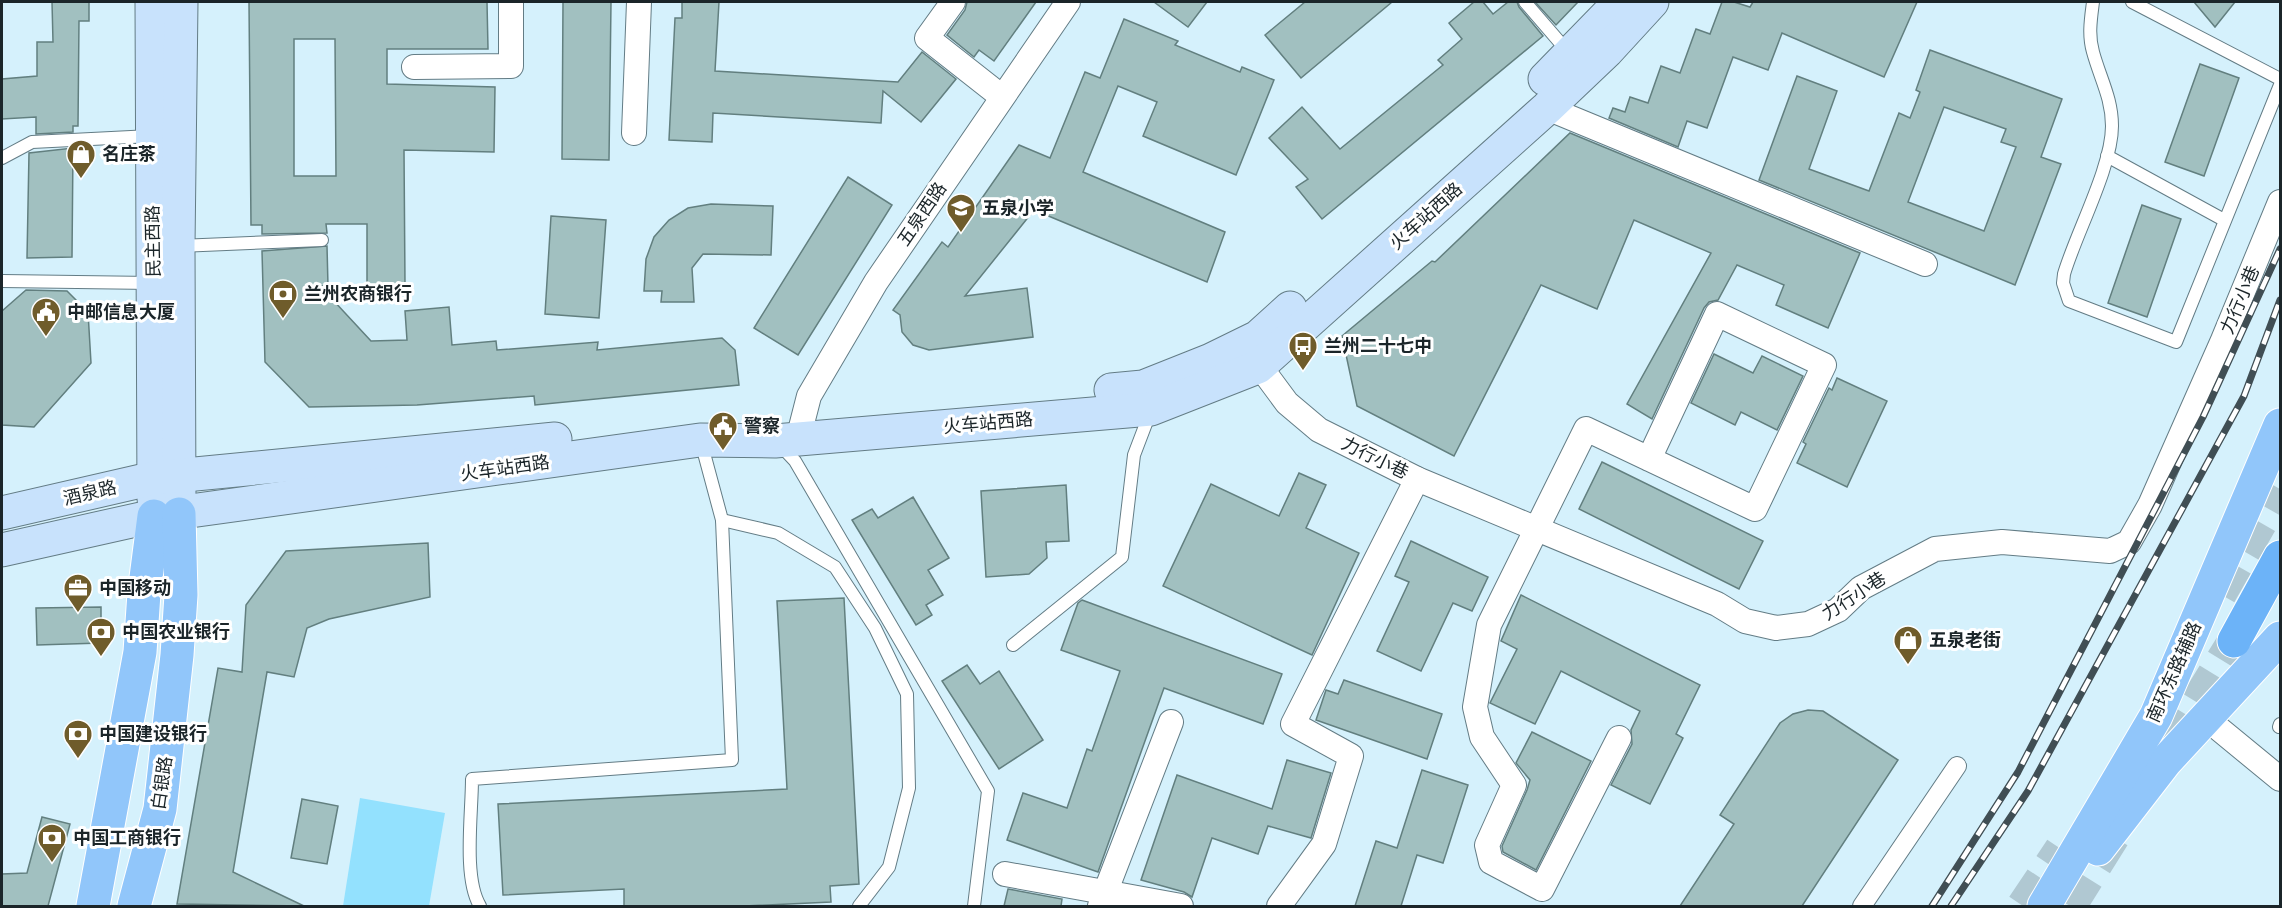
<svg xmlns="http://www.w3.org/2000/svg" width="2282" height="908" font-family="Montserrat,'Noto Sans SC',sans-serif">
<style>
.green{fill:#93e1fe}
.building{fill:#a1c0c0;stroke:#627f7f;stroke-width:1.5;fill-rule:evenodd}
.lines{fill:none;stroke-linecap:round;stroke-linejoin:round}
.trunk-tunnel{stroke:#b0c8d2;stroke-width:33;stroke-dasharray:33 16;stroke-linecap:butt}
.service-casing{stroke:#637c85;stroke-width:14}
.pedestrian-casing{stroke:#637c85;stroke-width:20}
.minor-casing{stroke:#637c85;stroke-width:26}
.secondary-casing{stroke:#637c85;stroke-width:35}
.primary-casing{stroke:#fff;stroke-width:35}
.trunk-casing{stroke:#fff;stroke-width:35}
.service{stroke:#fff;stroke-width:12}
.pedestrian{stroke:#fff;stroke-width:18}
.minor{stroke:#fff;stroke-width:24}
.secondary{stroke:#c8e2fc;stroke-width:33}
.primary{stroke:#91c6fa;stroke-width:33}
.trunk{stroke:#6cb3f8;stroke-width:33}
.rail-casing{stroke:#404e54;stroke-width:7}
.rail{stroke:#fff;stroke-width:4.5;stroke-dasharray:14;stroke-linecap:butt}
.labels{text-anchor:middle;stroke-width:6;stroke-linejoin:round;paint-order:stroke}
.poi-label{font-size:18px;font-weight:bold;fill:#1b2529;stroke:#fff;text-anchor:start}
.street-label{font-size:18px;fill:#1b2529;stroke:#fff}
</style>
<rect width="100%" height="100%" fill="#d5f1fc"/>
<path class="green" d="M360,798L445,813L429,906H343Z"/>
<g class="building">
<path d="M52,2H89V21H79L78,126H73V132L36,134V117L2,119V79L37,76V42H53Z"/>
<path d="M249,2H487L488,49H387V84L495,87L494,152L404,150L405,285L367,286V224H326L327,233L262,234V225H251ZM294,39H335L336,176H294Z"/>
<path d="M563,2H611L609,160L562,159Z"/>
<path d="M682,2H719L715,71L898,82L922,52L956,79L921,122L883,91L881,123L713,113L712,142L669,140L675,18H682Z"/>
<path d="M967,2H1036L994,61L979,50L974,57L947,35L965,10Z"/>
<path d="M1154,2H1207L1188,27Z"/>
<path d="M1305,2H1392L1301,78L1265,35Z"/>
<path d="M1474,2H1483L1493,14L1508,2H1517L1519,7L1543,36L1322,219L1296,187L1308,179L1269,138L1302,107L1340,149L1443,65L1438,60L1462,39L1449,23Z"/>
<path d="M1535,2H1578L1556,25Z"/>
<path d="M1722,2H1734L1750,7L1753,2H1917L1884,77L1782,33L1768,70L1733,57L1707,128L1687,121L1678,147L1609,118L1613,108L1625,112L1630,97L1648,103L1661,66L1680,73L1696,29L1710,34Z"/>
<path d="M2194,2H2235L2215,27Z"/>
<path d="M1124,19L1178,41L1175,45L1240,72L1242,67L1274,80L1236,175L1143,136L1157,102L1118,86L1083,172L1225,232L1207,282L1034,210L965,296L1027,288L1033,337L929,350L913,345L902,332L900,315L893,310L942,242L948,247L1019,145L1050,158L1085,72L1100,78Z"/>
<path d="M1930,50L2062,99L2041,157L2061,164L2015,285L1759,180L1797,76L1837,91L1809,169L1869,191L1899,113L1910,118L1920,92L1916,90ZM1944,107L2006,129L2001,142L2016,147L1984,231L1908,202Z"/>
<path d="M2200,64L2239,78L2204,176L2165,162Z"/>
<path d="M1570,133L1860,253L1828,328L1776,305L1784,285L1737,265L1718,300L1709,302L1704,308L1652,419L1627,404L1711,253L1634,220L1597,309L1541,285L1454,456L1357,406L1342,336L1432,261L1435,262Z"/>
<path d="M73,148L72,257L27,258L29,153Z"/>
<path d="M848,177L892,205L798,355L754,328Z"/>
<path d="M711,204L773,206L771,255L703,254L692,268L694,302H661L662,291H644L646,259L654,237L669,220L688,208Z"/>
<path d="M2142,205L2181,219L2147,317L2108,303Z"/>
<path d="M551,216L606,220L599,318L545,314Z"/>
<path d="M327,246L328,286H320L371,341L407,340L405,311L449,307L452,345L496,341L497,350L598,342L597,350L722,338L735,350L739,385L535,405L534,396L417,405L309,407L265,362L262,251Z"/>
<path d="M26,290L67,291L88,312L91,363L34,427L2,425V311Z"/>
<path d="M1714,354L1753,373L1762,356L1803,376L1777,430L1741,412L1735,425L1691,403Z"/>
<path d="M1837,378L1887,401L1847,487L1797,463L1806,444L1803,442L1829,388L1832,390Z"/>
<path d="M1602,462L1763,541L1739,589L1579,509Z"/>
<path d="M1299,473L1326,485L1306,528L1359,553L1312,655L1163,586L1211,484L1279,516Z"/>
<path d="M1066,485L1069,541L1046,542L1047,558L1029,574L986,577L981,491Z"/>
<path d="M913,497L949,558L928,570L943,595L926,605L932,615L916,625L852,520L872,509L878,518Z"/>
<path d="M1411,541L1488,577L1472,611L1453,603L1421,671L1377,651L1409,582L1395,576Z"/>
<path d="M428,543L430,597L329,619L307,628L294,677L267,672L233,872L304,906L177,904L218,668L242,672L246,605L286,551Z"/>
<path d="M1521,595L1700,685L1676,734L1683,738L1650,804L1611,785L1632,744L1631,730L1640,711L1561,671L1535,724L1490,703L1517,649L1501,641Z"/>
<path d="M844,598L859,884L830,886L831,902L744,906H624V889L503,895L498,804L787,789L777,601Z"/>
<path d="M1082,600L1282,674L1263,724L1164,688L1098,872L1007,840L1023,793L1067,808L1087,749L1092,751L1120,671L1061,650L1078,603Z"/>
<path d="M101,607V643L37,645L36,608Z"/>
<path d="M967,665L980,684L999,671L1043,740L999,769L942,681Z"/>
<path d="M1344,680L1442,714L1427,759L1316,720L1326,690L1338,694Z"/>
<path d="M1808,710L1823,711L1898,760L1802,906H1680L1734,824L1720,815L1780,723L1793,714Z"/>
<path d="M1532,732L1591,761L1536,870L1503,852L1502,846L1527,790L1530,780L1516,763Z"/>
<path d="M1287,760L1331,773L1311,838L1268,826L1258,854L1212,838L1192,897L1184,892L1141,880L1177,775L1272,809Z"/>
<path d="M1422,770L1468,785L1443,863L1417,855L1401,906H1355L1376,841L1397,848Z"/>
<path d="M302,799L338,806L327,864L291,858Z"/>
<path d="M42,817L70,824L48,906H2V874L27,873Z"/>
<path d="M1008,889L1062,899L1061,906H1004Z"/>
</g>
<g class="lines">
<g class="trunk-tunnel">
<path d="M2220,594L2280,489"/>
<path d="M2171,744L2234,641"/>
<path d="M2023,906L2061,849"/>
<path d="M2070,906L2120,826"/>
</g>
<g class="service-casing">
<g id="service">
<path d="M1525,2L1569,53"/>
<path d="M2093,2C2091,18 2088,35 2093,52C2100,78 2112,98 2112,126C2112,167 2076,233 2064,274L2063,283L2069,301L2176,342L2280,85"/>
<path d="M2132,2L2280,79"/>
<path d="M2107,156L2224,220"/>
<path d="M2,158L32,142L151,136"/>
<path d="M179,246L322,240"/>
<path d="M2,281L152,283"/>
<path d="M780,445L795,461L988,791L974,906"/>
<path d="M722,520L778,533L835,567L875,628L907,694L909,788L889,867L859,906"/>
<path d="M1013,645L1122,557L1134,455L1150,413"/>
<path d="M2279,727L2280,724"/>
<path d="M480,906C463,878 472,814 472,779L732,760L722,520L701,442"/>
</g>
</g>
<g class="pedestrian-casing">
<path id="pedestrian" d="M1862,906L1957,766"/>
</g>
<g class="minor-casing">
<g id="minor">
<path d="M953,2L927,38L1002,97"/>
<path d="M414,67L511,66V2"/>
<path d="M1547,108L1925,264"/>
<path d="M634,133L639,2"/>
<path d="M1250,353L1287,403L1319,430L1417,479L1717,604L1745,621L1776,628L1808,624L1838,610L1861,588L1935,549L2002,542L2110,551L2129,542L2150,505L2223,340L2280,202"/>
<path d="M798,439L809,396L876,282L1068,2"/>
<path d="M2207,719L2280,779"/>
<path d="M1619,738L1542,889L1491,862L1487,845L1514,785L1482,737L1475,707L1489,625L1586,429L1755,509L1824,365L1717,314L1649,459"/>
<path d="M1005,874L1181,906"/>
<path d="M1100,906L1171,722"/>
<path d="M1279,906L1324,844L1351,756L1293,724L1417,479"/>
</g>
</g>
<g class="secondary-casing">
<g id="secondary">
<path d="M152,2L154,499"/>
<path d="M1545,79L1620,2"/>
<path d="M1111,390L1143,387L1211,360L1258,337L1290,308"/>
<path d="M179,497L178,246L181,2"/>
<path d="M2,513L154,478L555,439"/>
<path d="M2,550L154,516L700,440L775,441L1151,409L1258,367L1547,108L1607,51L1652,2"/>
</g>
</g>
<g class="primary-casing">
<g id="primary">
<path d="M2098,849L2166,761L2280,638"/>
<path d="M93,906L140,652L144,593L154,516"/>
<path d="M134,906L160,809L177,655L181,595L179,514"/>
<path d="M2044,906L2156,716L2280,425"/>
</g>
</g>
<g class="trunk-casing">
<path id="trunk" d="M2234,641L2280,557"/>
</g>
<use href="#service" class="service"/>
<use href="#pedestrian" class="pedestrian"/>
<use href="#minor" class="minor"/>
<use href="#secondary" class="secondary"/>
<use href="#primary" class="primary"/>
<use href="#trunk" class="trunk"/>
<g class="rail-casing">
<g id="rail">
<path d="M1932,906L2018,772L2203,417L2280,249"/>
<path d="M1951,906L2028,791L2244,396L2280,300"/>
</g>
</g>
<use href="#rail" class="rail"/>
</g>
<defs>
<g id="shop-pin" transform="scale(1.5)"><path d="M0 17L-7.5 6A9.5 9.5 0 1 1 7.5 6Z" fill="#6f5c2b" stroke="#fff"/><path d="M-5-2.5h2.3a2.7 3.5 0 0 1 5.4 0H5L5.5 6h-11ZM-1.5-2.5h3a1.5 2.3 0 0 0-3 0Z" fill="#fff"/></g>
<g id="school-pin" transform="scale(1.5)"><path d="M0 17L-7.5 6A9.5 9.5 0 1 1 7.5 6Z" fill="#6f5c2b" stroke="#fff"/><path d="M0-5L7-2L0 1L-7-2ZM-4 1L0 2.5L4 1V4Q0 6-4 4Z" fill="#fff"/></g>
<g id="bank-pin" transform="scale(1.5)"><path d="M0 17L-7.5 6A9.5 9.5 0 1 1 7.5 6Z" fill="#6f5c2b" stroke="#fff"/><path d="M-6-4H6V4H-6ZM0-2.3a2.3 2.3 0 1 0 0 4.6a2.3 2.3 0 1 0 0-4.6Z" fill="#fff"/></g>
<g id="civic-pin" transform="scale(1.5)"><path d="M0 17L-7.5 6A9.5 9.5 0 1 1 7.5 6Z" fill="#6f5c2b" stroke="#fff"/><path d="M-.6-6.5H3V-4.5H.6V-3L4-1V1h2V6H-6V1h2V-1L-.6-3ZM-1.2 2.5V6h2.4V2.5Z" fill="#fff"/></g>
<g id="bus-pin" transform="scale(1.5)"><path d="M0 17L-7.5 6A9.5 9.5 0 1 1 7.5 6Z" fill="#6f5c2b" stroke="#fff"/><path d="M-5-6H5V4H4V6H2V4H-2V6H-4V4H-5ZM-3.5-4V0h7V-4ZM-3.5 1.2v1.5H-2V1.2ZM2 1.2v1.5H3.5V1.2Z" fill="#fff"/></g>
<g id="office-pin" transform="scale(1.5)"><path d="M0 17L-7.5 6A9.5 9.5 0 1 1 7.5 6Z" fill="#6f5c2b" stroke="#fff"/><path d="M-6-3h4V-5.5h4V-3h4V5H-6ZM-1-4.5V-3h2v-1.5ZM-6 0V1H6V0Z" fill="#fff"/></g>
</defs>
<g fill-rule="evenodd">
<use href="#shop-pin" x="81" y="154"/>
<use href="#school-pin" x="961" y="208"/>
<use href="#bank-pin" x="283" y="294"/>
<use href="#civic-pin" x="46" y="312"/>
<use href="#bus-pin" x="1303" y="346"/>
<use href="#civic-pin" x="723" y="426"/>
<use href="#office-pin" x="78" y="588"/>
<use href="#bank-pin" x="101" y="632"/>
<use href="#shop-pin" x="1908" y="640"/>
<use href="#bank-pin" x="78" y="734"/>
<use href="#bank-pin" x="52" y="838"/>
</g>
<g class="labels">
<g class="poi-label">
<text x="102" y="160">名庄茶</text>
<text x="982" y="214">五泉小学</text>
<text x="304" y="300">兰州农商银行</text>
<text x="67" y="318">中邮信息大厦</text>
<text x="1324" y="352">兰州二十七中</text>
<text x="744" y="432">警察</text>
<text x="99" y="594">中国移动</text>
<text x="122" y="638">中国农业银行</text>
<text x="1929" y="646">五泉老街</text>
<text x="99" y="740">中国建设银行</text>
<text x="73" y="844">中国工商银行</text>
</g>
<g class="street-label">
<text transform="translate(922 214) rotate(-56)" y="6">五泉西路</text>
<text transform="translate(1426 216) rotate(-42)" y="6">火车站西路</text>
<text transform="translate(153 241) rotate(-91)" y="6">民主西路</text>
<text transform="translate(2240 300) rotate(-67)" y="6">力行小巷</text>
<text transform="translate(988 423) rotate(-5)" y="6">火车站西路</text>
<text transform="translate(1375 458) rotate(26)" y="6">力行小巷</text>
<text transform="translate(505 468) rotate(-8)" y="6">火车站西路</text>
<text transform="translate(90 493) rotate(-13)" y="6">酒泉路</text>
<text transform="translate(1854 596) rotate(-33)" y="6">力行小巷</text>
<text transform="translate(2174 672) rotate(-66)" y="6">南环东路辅路</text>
<text transform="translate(162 783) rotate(-82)" y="6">白银路</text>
</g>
</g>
<rect width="2282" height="908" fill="none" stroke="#1b2529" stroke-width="6"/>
</svg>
